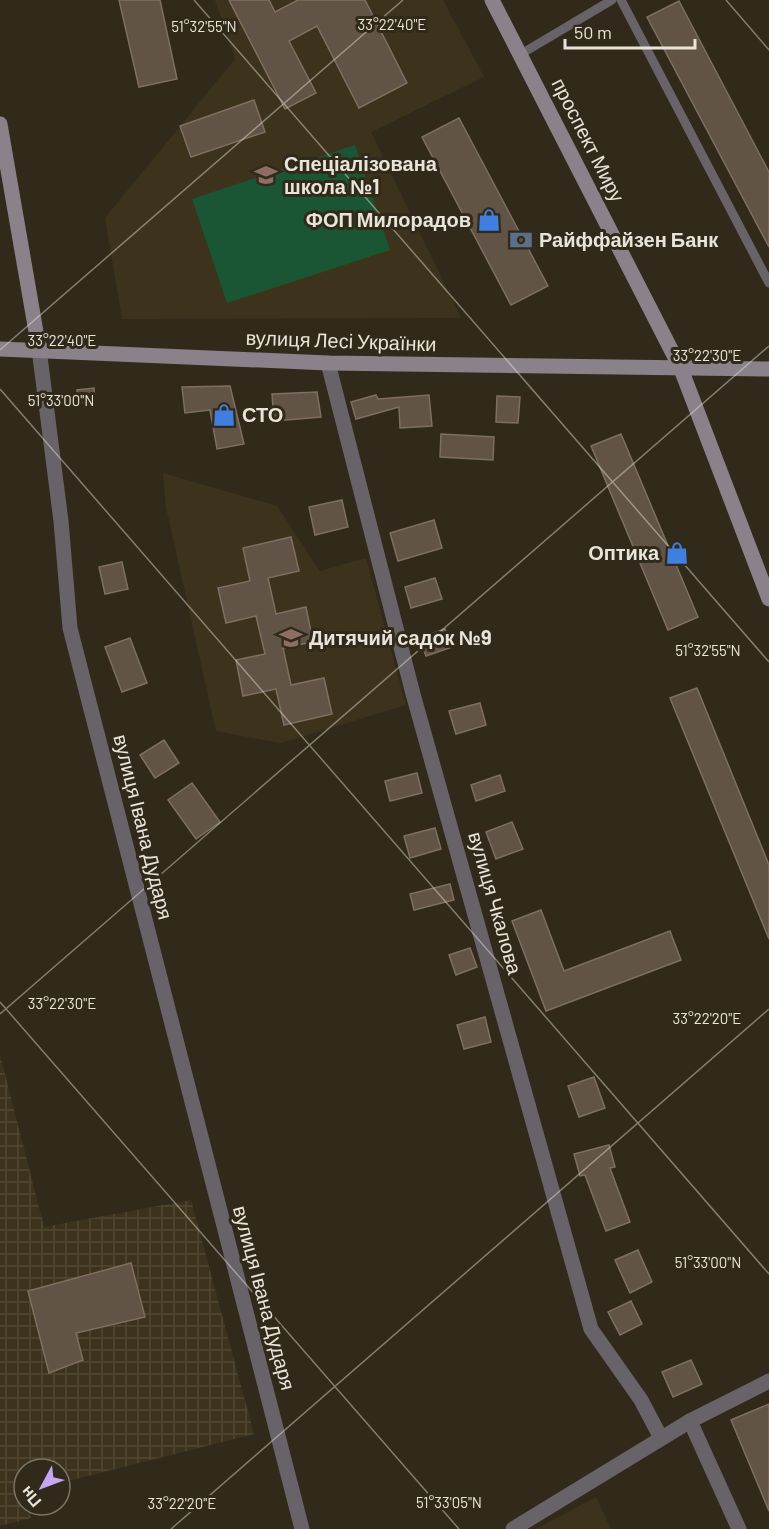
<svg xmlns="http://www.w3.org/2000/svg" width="769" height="1529" font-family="Barlow,sans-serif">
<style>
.built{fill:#3d331d}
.industrial{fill:url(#industrial-grid)}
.grass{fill:#1a5634}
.building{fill:#615345;stroke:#7e6f60;stroke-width:1.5}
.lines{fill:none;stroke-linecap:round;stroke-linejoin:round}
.lane{stroke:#686269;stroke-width:9}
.street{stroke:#686269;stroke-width:15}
.secondary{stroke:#8a818b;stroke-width:15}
.ticks{fill:none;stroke:#e9e4da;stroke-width:1.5;stroke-opacity:0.45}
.labels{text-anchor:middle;stroke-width:6;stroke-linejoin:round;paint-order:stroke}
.street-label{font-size:20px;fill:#e9e4da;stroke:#312a1a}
.poi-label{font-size:20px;font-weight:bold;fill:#e9e4da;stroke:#312a1a;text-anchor:start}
.ticks-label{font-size:15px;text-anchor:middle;fill:#e9e4da;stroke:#312a1a;stroke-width:6;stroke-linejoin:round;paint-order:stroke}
</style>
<defs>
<pattern id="industrial-grid" width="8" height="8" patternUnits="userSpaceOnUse" patternTransform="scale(1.5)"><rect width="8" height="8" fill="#3d331d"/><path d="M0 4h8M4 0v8" fill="none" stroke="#504732"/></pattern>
</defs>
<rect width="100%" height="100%" fill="#312a1a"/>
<g class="built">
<path d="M215,0H443L484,77L371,132L461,318L122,319L105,218L235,59Z"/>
<path d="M163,473L277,506L320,571L366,558L406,705L281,743L216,731L166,507Z"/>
<path d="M596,1497L611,1529H536Z"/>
</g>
<path class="industrial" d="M0,1055L44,1227L191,1200L254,1434L60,1483V1469H24V1505H28L31,1518L0,1526Z"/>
<path class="grass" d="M355,145L390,250L227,303L192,199Z"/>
<g class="building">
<path d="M119,0H160L177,79L139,87Z"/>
<path d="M229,0H269L275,12L298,0H365L407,83L359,108L317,26L289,41L316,93L285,109Z"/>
<path d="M679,1L769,172V247L647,17Z"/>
<path d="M254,100L265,132L191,157L180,126Z"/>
<path d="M459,118L548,286L511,305L422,137Z"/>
<path d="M230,386L244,444L217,449L210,410L185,413L182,387Z"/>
<path d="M94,388L95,402L78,403L77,390Z"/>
<path d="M317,392L321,417L274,421L272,394Z"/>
<path d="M376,395L378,399L429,395L432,426L400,428L399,407L356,419L351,402Z"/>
<path d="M497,396L520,397L518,423L496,422Z"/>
<path d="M441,434L494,437L493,460L440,457Z"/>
<path d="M621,434L698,617L668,630L591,446Z"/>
<path d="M342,500L348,527L315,535L309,507Z"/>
<path d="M434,520L442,548L398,561L390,533Z"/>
<path d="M291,537L299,571L268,578L276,614L306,607L313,642L283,648L291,685L324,678L332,714L284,725L276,689L243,696L236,660L265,654L256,616L226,623L218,588L250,581L243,548Z"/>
<path d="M122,562L128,589L105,594L99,567Z"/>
<path d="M435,578L442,599L411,608L405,587Z"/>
<path d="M445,629L452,647L426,656L419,638Z"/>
<path d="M130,638L147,683L122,692L105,647Z"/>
<path d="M697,688L769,865V939L670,698Z"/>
<path d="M480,703L486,725L456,734L449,711Z"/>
<path d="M164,740L179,763L155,778L140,755Z"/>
<path d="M417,773L422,793L390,801L385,781Z"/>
<path d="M500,775L505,791L476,801L471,785Z"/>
<path d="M192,783L220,822L196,839L168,800Z"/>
<path d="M512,822L523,849L496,859L486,832Z"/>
<path d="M435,828L441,849L410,858L404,836Z"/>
<path d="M450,884L454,900L414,910L410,894Z"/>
<path d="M541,910L564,971L670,931L681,960L546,1011L512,921Z"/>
<path d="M470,948L477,967L456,975L449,955Z"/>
<path d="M485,1017L491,1042L464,1049L457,1025Z"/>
<path d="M594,1077L605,1108L579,1117L568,1086Z"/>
<path d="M609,1145L615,1167L610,1168L630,1222L606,1231L585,1175L580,1176L574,1154Z"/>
<path d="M638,1250L652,1282L630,1293L615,1260Z"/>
<path d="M131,1263L145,1317L76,1333L83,1360L49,1373L28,1291Z"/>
<path d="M631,1301L642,1324L620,1335L608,1312Z"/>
<path d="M691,1360L702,1384L673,1397L662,1372Z"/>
<path d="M769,1404V1511L731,1420Z"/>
</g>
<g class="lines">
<g class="lane">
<path d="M621,0L769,283"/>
<path d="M521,54L612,0"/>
</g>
<g class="street">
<path d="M39,349L61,521L70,628L302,1529"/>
<path d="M328,363L413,694L591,1329L641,1400L661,1438"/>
<path d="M690,1421L769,1381"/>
<path d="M513,1529L690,1421L739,1529"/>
</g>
<g class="secondary">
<path d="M492,0L681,369L769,599"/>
<path d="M0,124L39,349"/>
<path d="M0,349L328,363L769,369"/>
</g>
</g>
<path class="ticks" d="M194,0L769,662M726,0L769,50M0,350L403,0M0,389L769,1274M0,1002L459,1529M0,1014L769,346M171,1529L769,1009"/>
<defs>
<g id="school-bare" transform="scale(1.8)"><path d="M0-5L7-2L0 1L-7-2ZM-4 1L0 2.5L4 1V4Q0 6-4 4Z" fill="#8d6e63" stroke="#312a1a" stroke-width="2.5" paint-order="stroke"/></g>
<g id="shop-bare" transform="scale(1.8)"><path d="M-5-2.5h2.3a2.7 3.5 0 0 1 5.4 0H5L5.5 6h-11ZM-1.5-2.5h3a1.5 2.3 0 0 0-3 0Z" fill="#3f7fe0" stroke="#312a1a" stroke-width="2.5" paint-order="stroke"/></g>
<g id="bank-bare" transform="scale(1.8)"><path d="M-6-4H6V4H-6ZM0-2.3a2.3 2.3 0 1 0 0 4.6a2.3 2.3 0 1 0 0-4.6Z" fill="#5c6f8a" stroke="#312a1a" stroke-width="2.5" paint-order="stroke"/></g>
</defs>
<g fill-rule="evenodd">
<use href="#school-bare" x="266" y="175"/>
<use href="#shop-bare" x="489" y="220"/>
<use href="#bank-bare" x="521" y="240"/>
<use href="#shop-bare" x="224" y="415"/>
<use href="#shop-bare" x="677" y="553"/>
<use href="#school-bare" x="291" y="638"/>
</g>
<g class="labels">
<g class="street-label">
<text transform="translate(588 140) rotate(63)" y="7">проспект Миру</text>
<text transform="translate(341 341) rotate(2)" y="7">вулиця Лесі Українки</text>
<text transform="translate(143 827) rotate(76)" y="7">вулиця Івана Дударя</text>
<text transform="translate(495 903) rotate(74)" y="7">вулиця Чкалова</text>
<text transform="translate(264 1298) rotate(75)" y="7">вулиця Івана Дударя</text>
</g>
<g class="poi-label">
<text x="284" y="171">Спеціалізована<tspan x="284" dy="23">школа №1</tspan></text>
<text x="471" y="227" text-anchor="end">ФОП Милорадов</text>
<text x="539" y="247">Райффайзен Банк</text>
<text x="242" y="422">СТО</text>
<text x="659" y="560" text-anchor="end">Оптика</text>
<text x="309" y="645">Дитячий садок №9</text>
</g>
</g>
<g class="ticks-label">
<text x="392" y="30">33°22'40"E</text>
<text x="204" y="32">51°32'55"N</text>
<text x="62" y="346">33°22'40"E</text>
<text x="707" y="361">33°22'30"E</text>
<text x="61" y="406">51°33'00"N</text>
<text x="708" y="656">51°32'55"N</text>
<text x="62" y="1009">33°22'30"E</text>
<text x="707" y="1024">33°22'20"E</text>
<text x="708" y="1268">51°33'00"N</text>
<text x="449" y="1508">51°33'05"N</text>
<text x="182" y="1509">33°22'20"E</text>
</g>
<g transform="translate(42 1487) rotate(229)"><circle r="28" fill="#312a1a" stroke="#7b7467" stroke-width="1.5"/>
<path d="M0-4.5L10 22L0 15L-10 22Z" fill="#c3a7f2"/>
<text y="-9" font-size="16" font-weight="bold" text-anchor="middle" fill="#e9e4da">Пн</text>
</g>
<path d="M565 39v9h130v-9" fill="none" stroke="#e9e4da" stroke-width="3"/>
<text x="574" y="39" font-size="18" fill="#e9e4da" stroke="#312a1a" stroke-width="4.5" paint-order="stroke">50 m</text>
</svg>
